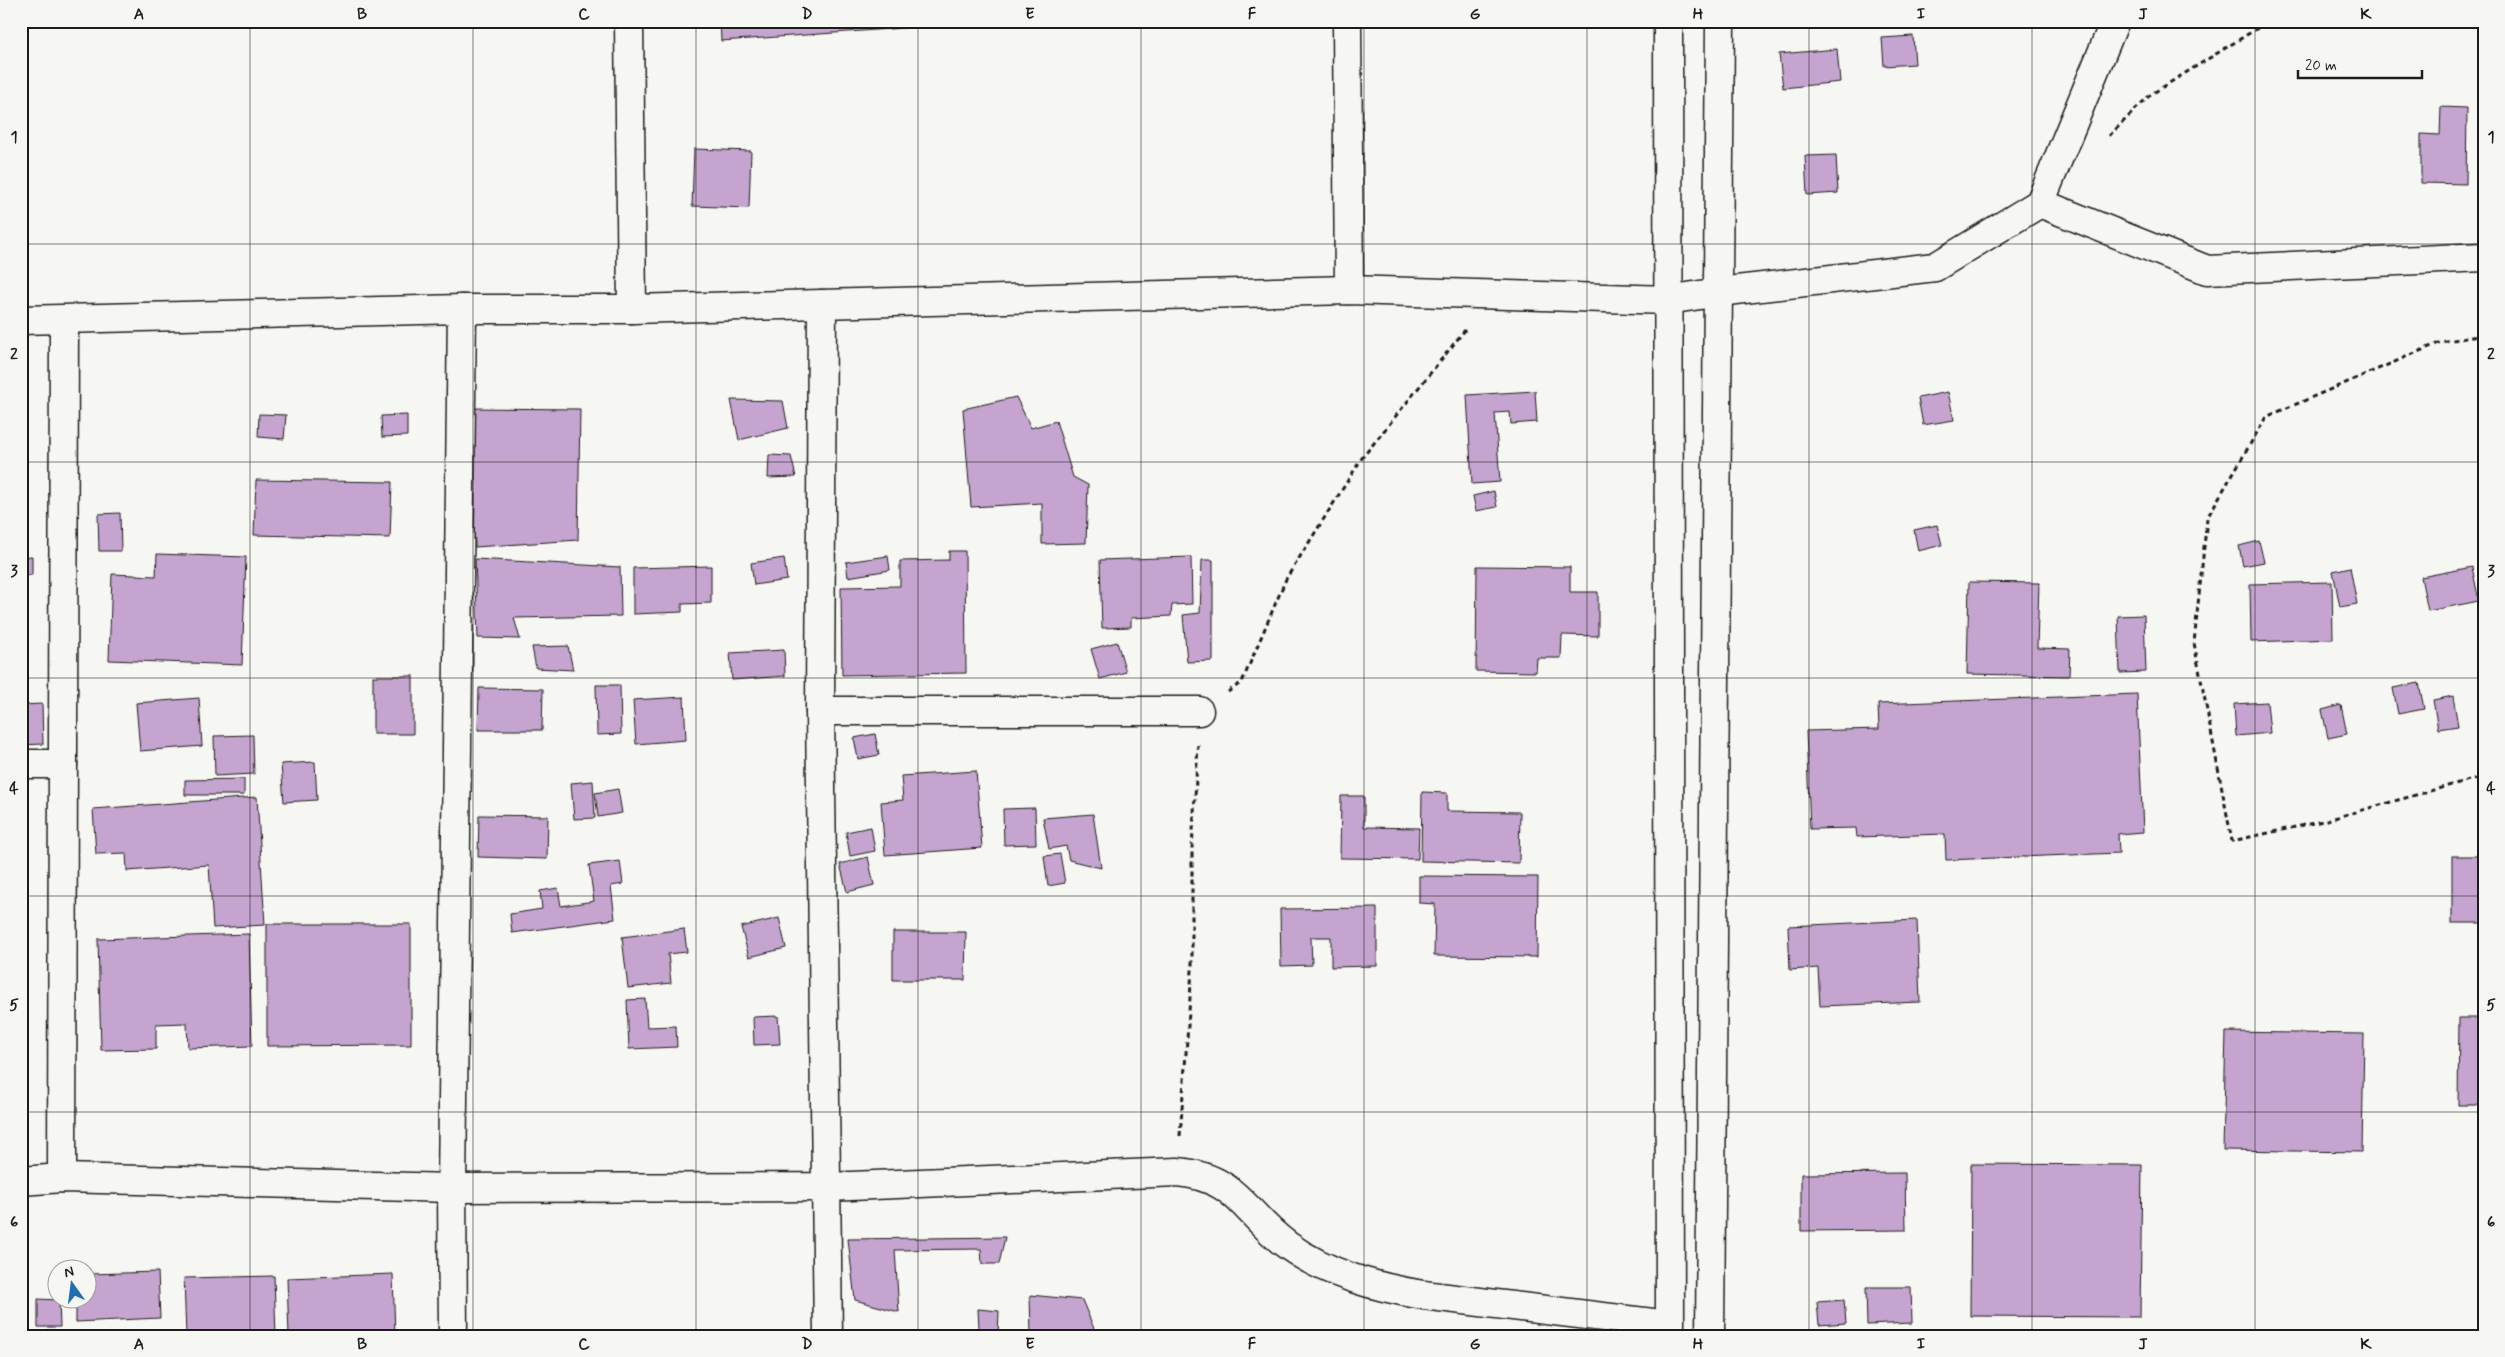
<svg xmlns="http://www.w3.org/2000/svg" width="2505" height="1357" font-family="Mynerve,sans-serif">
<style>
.building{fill:#c5a4cf;stroke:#1c1c1c}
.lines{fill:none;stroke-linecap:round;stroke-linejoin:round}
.minor-casing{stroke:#1c1c1c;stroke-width:31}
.tertiary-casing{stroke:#1c1c1c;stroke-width:31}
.path{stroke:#1c1c1c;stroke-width:3;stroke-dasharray:5 4;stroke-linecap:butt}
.minor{stroke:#f6f6f2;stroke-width:28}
.tertiary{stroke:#f6f6f2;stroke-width:28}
.grid{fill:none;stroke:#1c1c1c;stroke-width:1;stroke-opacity:0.55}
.neatline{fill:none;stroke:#1c1c1c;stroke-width:2}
.grid-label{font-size:16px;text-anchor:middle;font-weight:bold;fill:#1c1c1c}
</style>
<rect width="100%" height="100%" fill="#f6f6f2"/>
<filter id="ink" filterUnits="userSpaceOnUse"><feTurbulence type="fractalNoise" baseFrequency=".02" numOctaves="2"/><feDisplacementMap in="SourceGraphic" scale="10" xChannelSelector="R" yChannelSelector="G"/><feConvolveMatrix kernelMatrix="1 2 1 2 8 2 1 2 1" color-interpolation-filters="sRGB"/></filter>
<g filter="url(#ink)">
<g class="building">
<path d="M720,21H1003L721,41Z"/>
<path d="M1913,36L1915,64L1884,66L1882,38Z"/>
<path d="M1837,49L1840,82L1783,88L1779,54Z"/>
<path d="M2441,107L2467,108L2466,184L2421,183V134L2440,135Z"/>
<path d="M694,149L751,151L749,208L692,206Z"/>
<path d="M1836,155L1838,193L1807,195L1805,156Z"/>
<path d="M1535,391L1537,422L1511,424L1510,412L1495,413L1500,482L1472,484L1467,395Z"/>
<path d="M1948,392L1954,420L1923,425L1918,398Z"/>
<path d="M1016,397L1031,428L1056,421L1073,477L1088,485L1086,543L1042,544V503L971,507L963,409Z"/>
<path d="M731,400L783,401L788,428L739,440Z"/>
<path d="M468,408L580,409L578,540L475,547Z"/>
<path d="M259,414L286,415L284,439L258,437Z"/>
<path d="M407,415V436L382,437L381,416Z"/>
<path d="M769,455L791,456L796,477L768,478Z"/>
<path d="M256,480L392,482L390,538L254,535Z"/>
<path d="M1494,491L1497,507L1476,511L1473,496Z"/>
<path d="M120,513L121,551H99L98,514Z"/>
<path d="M1937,525L1942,545L1918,551L1914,530Z"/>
<path d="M2259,541L2264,562L2243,566L2239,546Z"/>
<path d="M949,551H965L966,673L842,675L841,587L900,586V561L949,560Z"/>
<path d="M157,554L246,557L242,665L109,660L112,574L156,576Z"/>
<path d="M32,556V575L21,576V557Z"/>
<path d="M888,556L890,570L848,577L846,562Z"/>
<path d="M1191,557L1192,604L1172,605L1171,616L1131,618V627L1102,628L1100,560Z"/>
<path d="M784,558L787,580L754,585L751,563Z"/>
<path d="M475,559L620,567L621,616L514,618L520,639L478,638Z"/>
<path d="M1202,560H1213V661L1187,662L1183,615L1200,613Z"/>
<path d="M711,566V603L682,604V612L633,614V568Z"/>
<path d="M1477,566L1570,567V592H1598V636L1562,635L1561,658H1537L1536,672L1476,671Z"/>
<path d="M2350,567L2357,604L2340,607L2333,571Z"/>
<path d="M2472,567L2479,601L2428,611L2421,577Z"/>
<path d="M1969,582L2039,583L2037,648L2070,649L2069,676L1967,674Z"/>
<path d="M2332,582L2333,639L2251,642L2250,584Z"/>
<path d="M2144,615L2146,672L2120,673L2118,616Z"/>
<path d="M1117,642L1126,672L1100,679L1091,649Z"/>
<path d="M568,646L573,670L536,668L532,647Z"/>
<path d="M784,650L785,676L732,680L730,653Z"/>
<rect x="373" y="676" width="40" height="58"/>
<path d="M2419,683L2424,709L2398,714L2393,688Z"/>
<path d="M596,685H620L621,734L597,735Z"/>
<path d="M479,688L543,689L542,730H478Z"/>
<path d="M2137,694L2143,832L2118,834L2119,853L1946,860L1945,834L1857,837L1856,828L1810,829L1806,731L1879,729L1878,704Z"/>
<path d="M2453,696L2458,726L2438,729L2433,700Z"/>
<path d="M684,697L686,740L636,744L633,700Z"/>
<path d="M199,698L202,746L140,751L136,703Z"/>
<path d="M2267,702L2270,733L2236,736L2234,704Z"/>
<path d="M42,704L43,744L21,745V705Z"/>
<path d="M2341,705L2347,734L2328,738L2322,710Z"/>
<path d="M875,734L879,755L858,759L854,738Z"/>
<path d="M253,735L254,774L215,776L214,736Z"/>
<path d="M315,762L317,800L284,802L281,764Z"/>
<path d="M976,771L982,848L885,855L881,802L903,800L901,776Z"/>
<path d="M244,779V795H185V780Z"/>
<path d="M593,781L595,818L574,819L571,783Z"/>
<path d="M618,789L622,813L598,817L595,793Z"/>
<path d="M1422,792L1447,793V811L1520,812L1519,863L1421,861Z"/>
<path d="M1341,796H1364V827L1419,828L1418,859L1340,858Z"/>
<path d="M257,797L265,925L213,928L209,865L127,871L126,853L96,854L93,809Z"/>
<path d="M1035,808L1036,844L1004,845L1003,809Z"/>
<path d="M1093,814L1101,868L1069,860L1066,846L1049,849L1043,818Z"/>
<path d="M479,815L548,816L547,859L478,857Z"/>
<path d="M871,827L875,851L850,856L846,832Z"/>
<path d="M1060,854L1065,883L1048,886L1044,856Z"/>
<rect x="2452" y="856" width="32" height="67"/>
<path d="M868,857L874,885L847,892L840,864Z"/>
<path d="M620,861L623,884L611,886L615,919L512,933L510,914L542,909L540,891L558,888L561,906L594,901L589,865Z"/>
<path d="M1419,876L1538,877L1537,957L1434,956L1435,904L1419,903Z"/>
<path d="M1377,908V966L1331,967V937H1311L1312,965L1281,966L1280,909Z"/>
<path d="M779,918L786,948L749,957L741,927Z"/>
<path d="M1917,920L1920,1002L1820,1006L1818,968L1790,970L1788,926Z"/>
<path d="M267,924H411V1045L267,1046Z"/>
<path d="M684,929L687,952L668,954L671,983L628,988L622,937Z"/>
<path d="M893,932H966L965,980H893Z"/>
<path d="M249,934L252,1046L188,1048L187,1023L156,1024V1049L101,1050L98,939Z"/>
<path d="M645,999L647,1027L676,1026L677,1047L629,1049L627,1000Z"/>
<path d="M778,1016L780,1044L754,1045L753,1017Z"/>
<path d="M2459,1018H2484V1105H2458Z"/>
<path d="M2226,1032L2364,1034L2362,1152L2223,1150Z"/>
<path d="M1971,1164L2142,1165L2140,1317L1970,1316Z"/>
<path d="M1905,1173L1906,1230L1801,1231V1174Z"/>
<path d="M1005,1237L999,1264H982L981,1249L895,1250L899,1312L855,1300L848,1239Z"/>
<path d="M158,1272L160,1318L76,1322V1300H88V1274Z"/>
<path d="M393,1274L395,1336H289L287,1278Z"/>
<path d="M274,1276L276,1336H186L184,1278Z"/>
<path d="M21,1277H28L29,1332H21Z"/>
<path d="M1866,1287H1911L1912,1323L1867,1325Z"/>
<path d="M1030,1295L1082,1300L1095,1331L1117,1336H1031Z"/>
<path d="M38,1299L59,1300L60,1327H38Z"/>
<path d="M1844,1300L1846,1323L1819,1325L1817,1302Z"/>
<path d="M978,1309L999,1311L998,1336H939L979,1328Z"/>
</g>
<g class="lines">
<g class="minor-casing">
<g id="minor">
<path d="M629,21L632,309"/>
<path d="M1347,21L1349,290"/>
<path d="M2040,203L2115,21"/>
<path d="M1719,292L1935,267L2040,203L2207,270L2484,257"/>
<path d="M822,304L820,711L828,1336"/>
<path d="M820,711H1199"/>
<path d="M21,764H63"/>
<path d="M62,1178L64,320"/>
<path d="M21,1181L62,1178L452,1188L828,1187L1177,1172C1238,1177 1244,1214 1287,1245C1327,1274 1375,1287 1423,1295L1669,1325"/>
<path d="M453,1336L452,1188L462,309"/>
</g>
</g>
<g class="tertiary-casing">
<g id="tertiary">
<path d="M1668,21L1670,1336"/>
<path d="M21,320L462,309H632L1349,290L1668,300L1719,292"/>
<path d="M1710,1336L1720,21"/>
</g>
</g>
<g class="path">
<path d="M2109,136L2150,95L2269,21"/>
<path d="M2484,335L2441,342L2266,417L2207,518L2194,643L2232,841L2327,820L2469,780L2484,779"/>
<path d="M1228,692L1242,682L1286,579L1362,458L1465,330"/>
<path d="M1180,1136L1192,970V848L1198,745"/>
</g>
<use href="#minor" class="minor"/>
<use href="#tertiary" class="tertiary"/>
</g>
</g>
<path class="grid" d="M250,21V1336M473,21V1336M696,21V1336M918,21V1336M1141,21V1336M1364,21V1336M1587,21V1336M1809,21V1336M2032,21V1336M2255,21V1336M21,244H2484M21,462H2484M21,678H2484M21,896H2484M21,1112H2484"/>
<rect width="2505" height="1357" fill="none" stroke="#f6f6f2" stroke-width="55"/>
<g transform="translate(72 1284) rotate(346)"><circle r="24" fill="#f6f6f2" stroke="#9f9f9c"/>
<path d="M0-4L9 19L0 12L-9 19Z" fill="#1f6fb2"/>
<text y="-8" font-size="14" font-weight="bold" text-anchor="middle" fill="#1c1c1c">N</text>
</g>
<path d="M2298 70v8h124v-8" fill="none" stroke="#1c1c1c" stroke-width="2.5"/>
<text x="2305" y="70" font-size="15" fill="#1c1c1c" stroke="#f6f6f2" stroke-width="4" paint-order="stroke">20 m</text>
<rect x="28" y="28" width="2450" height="1302" class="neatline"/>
<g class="grid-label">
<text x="139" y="19">A</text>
<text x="362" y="19">B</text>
<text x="584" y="19">C</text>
<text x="807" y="19">D</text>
<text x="1030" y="19">E</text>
<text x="1252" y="19">F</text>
<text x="1475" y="19">G</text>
<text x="1698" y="19">H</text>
<text x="1921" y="19">I</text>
<text x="2143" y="19">J</text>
<text x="2366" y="19">K</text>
<text x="14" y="142">1</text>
<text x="2491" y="142">1</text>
<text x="14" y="359">2</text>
<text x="2491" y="359">2</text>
<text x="14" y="576">3</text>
<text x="2491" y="576">3</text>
<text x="14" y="793">4</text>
<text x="2491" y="793">4</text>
<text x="14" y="1010">5</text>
<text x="2491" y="1010">5</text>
<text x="14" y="1227">6</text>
<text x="2491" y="1227">6</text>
<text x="139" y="1349">A</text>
<text x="362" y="1349">B</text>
<text x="584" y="1349">C</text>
<text x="807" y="1349">D</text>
<text x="1030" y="1349">E</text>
<text x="1252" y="1349">F</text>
<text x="1475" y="1349">G</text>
<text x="1698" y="1349">H</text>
<text x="1921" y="1349">I</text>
<text x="2143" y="1349">J</text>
<text x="2366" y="1349">K</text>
</g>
</svg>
